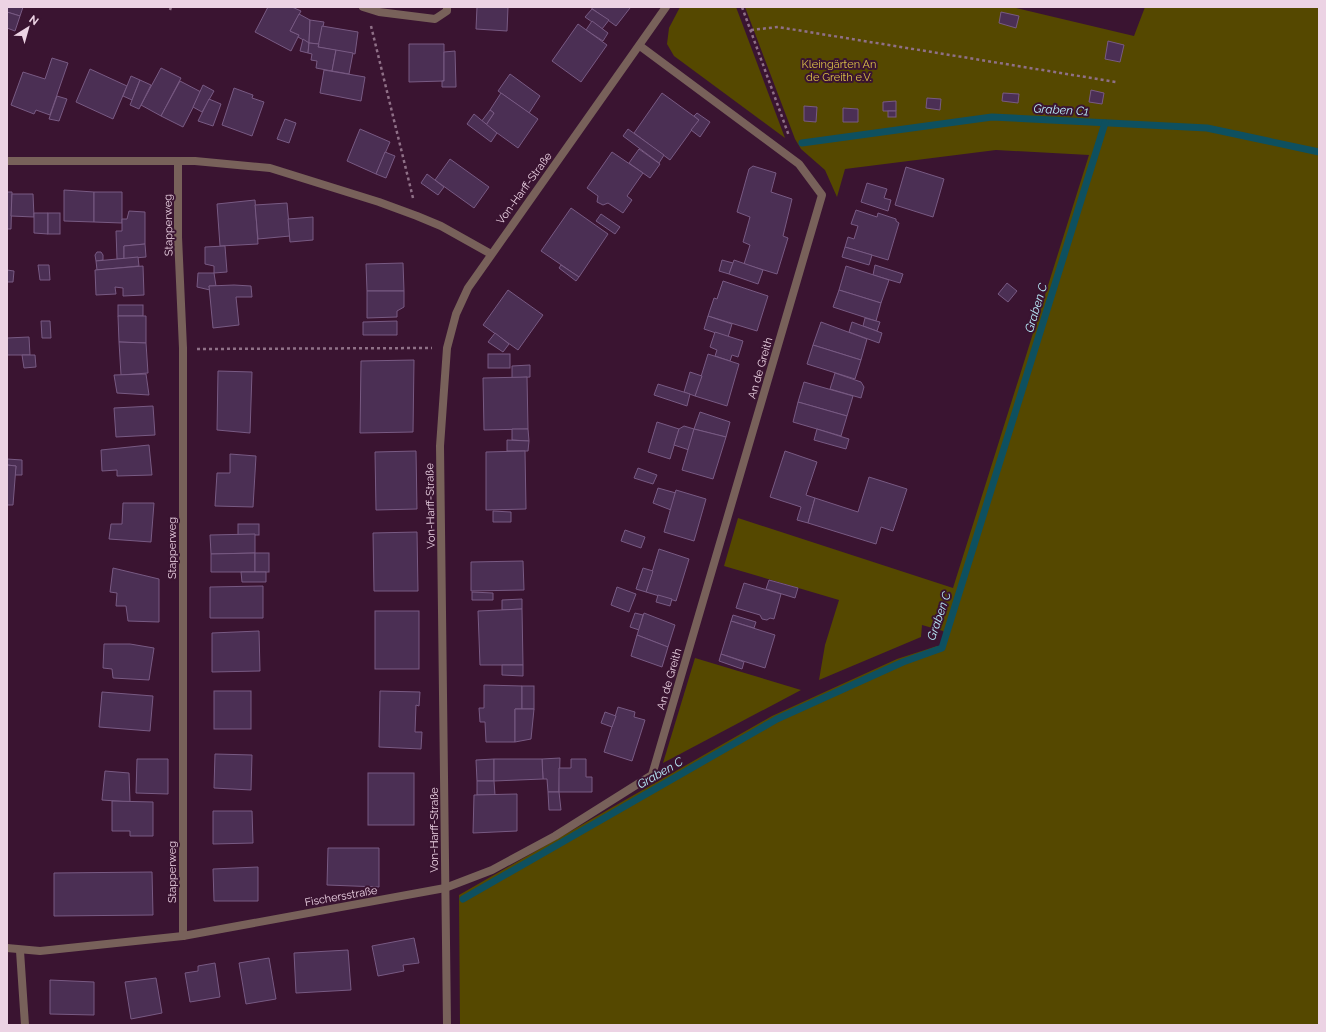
<svg xmlns="http://www.w3.org/2000/svg" width="1326" height="1032" font-family="Raleway,sans-serif">
<style>
.green{fill:#554800}
.lines{fill:none;stroke-linecap:round;stroke-linejoin:round}
.stream{stroke:#0e505f;stroke-width:7}
.building{fill:#4b2f54;stroke:#785a83}
.path{stroke:#8f7087;stroke-width:2.5;stroke-dasharray:3 3;stroke-linecap:butt}
.street{stroke:#78615a;stroke-width:8}
.labels{text-anchor:middle;stroke-width:4;stroke-linejoin:round;paint-order:stroke}
.park-label{font-size:11px;fill:#dac048;stroke:#3a1431}
.street-label{font-size:11px;fill:#ecd3e4;stroke:#3a1431}
.water-label{font-size:12px;font-style:italic;fill:#baedfc;stroke:#3a1431}
</style>
<rect width="100%" height="100%" fill="#3a1431"/>
<g class="green">
<path d="M680,7H736L785,138L674,56L667,44L669,28Z"/>
<path d="M745,7H1012L1134,36L1145,7H1319V1025H460L459,895L772,716L897,659L937,646L940,647L945,634L943,631L922,625L921,637L819,680L825,645L839,600L724,566L738,518L953,588L1089,155L996,150L845,169L837,197L825,170L801,149L795,139Z"/>
<path d="M695,658L801,690L663,763Z"/>
</g>
<g class="lines">
<g class="stream">
<path d="M802,143L992,117L1207,128L1319,152"/>
<path d="M463,899L777,719L903,662L942,648L1105,123"/>
</g>
</g>
<g class="building">
<path d="M7,7H23L20,16L7,12Z"/>
<path d="M268,7H292L301,11L290,31L299,35L291,51L255,32Z"/>
<path d="M477,7H508L507,31L476,29Z"/>
<path d="M590,7H629L630,8L616,26Z"/>
<path d="M592,9L609,20L602,29L585,17Z"/>
<path d="M7,12L20,16L15,31L7,28Z"/>
<path d="M1001,12L1019,16L1016,28L999,23Z"/>
<path d="M299,14L310,20L309,43L298,37L299,35L290,31Z"/>
<path d="M310,20L324,22L319,44L309,43Z"/>
<path d="M592,21L608,33L603,41L586,30Z"/>
<path d="M578,24L607,45L581,82L552,61Z"/>
<path d="M322,26L358,32L355,54L318,47Z"/>
<path d="M303,39L309,43L308,53L300,51Z"/>
<path d="M1108,41L1124,45L1120,62L1105,59Z"/>
<path d="M309,43L319,44L318,47L336,50L332,71L316,68L317,61L311,60L312,54L308,53Z"/>
<path d="M409,44H444V81L409,82Z"/>
<path d="M336,50L353,53L349,74L332,71Z"/>
<path d="M455,51L456,87H442V81H444V52Z"/>
<path d="M52,58L68,63L50,115L36,110L34,114L11,105L23,72L45,79Z"/>
<path d="M161,68L181,78L161,116L141,105Z"/>
<path d="M90,69L127,86L113,119L76,102Z"/>
<path d="M324,70L365,77L361,101L320,93Z"/>
<path d="M510,74L540,96L529,113L498,91Z"/>
<path d="M131,76L140,80L132,100L123,96Z"/>
<path d="M140,80L151,85L139,109L130,105Z"/>
<path d="M180,81L201,92L183,127L161,116Z"/>
<path d="M203,85L214,91L202,112L193,107Z"/>
<path d="M234,88L253,95L252,98L264,102L252,136L222,125Z"/>
<path d="M1091,90L1104,93L1102,104L1089,102Z"/>
<path d="M501,93L538,119L518,148L486,125L494,113L490,110Z"/>
<path d="M662,93L699,120L670,160L634,133Z"/>
<path d="M1003,93L1019,94L1018,103L1002,101Z"/>
<path d="M57,96L67,99L59,121L49,119Z"/>
<path d="M927,98L941,99L940,110L926,108Z"/>
<path d="M209,99L221,104L213,126L198,121Z"/>
<path d="M896,101V111H883V102Z"/>
<path d="M804,106L817,107L816,122L804,121Z"/>
<path d="M843,108L858,109V122H843Z"/>
<path d="M490,110L494,113L486,125L481,122Z"/>
<rect x="888" y="111" width="8" height="6"/>
<path d="M697,113L710,122L700,137L691,130L699,120L694,116Z"/>
<path d="M474,114L497,133L491,142L467,124Z"/>
<path d="M285,119L296,123L289,143L277,139Z"/>
<path d="M360,129L390,142L376,174L347,161Z"/>
<path d="M628,129L664,155L659,163L623,136Z"/>
<path d="M639,149L660,164L650,178L629,163Z"/>
<path d="M385,152L395,156L386,178L376,174Z"/>
<path d="M612,152L643,173L627,196L632,200L623,213L608,203L603,205L597,202L598,196L587,188Z"/>
<path d="M450,159L489,187L474,208L435,180Z"/>
<path d="M753,166L776,173L771,192L792,199L783,236L788,238L777,274L744,264L750,245L743,242L750,217L737,212L749,169Z"/>
<path d="M906,167L944,179L933,217L895,205Z"/>
<path d="M427,174L444,187L438,195L421,183Z"/>
<path d="M867,183L887,189L884,198L891,200L888,211L861,202Z"/>
<path d="M64,190L94,192V222L64,221Z"/>
<path d="M7,192H12L11,229H7Z"/>
<path d="M94,192H122V223L94,222Z"/>
<path d="M12,194H33L34,217L11,216Z"/>
<path d="M255,200L258,244L220,246L217,204Z"/>
<path d="M287,203L290,236L258,239L255,205Z"/>
<path d="M571,208L608,234L579,277L541,251Z"/>
<path d="M856,210L877,217L878,213L896,219V221L899,223L888,260L845,247L848,237L854,239L858,226L851,224Z"/>
<path d="M129,211L145,212V244L124,246V259H117L116,231H122V219H127Z"/>
<path d="M34,213H48V234L34,233Z"/>
<rect x="48" y="213" width="12" height="21"/>
<path d="M601,214L620,227L615,234L596,221Z"/>
<path d="M313,217V240L290,242L288,219Z"/>
<path d="M145,244L146,257L124,259V246Z"/>
<path d="M225,246L227,272L214,273V266L205,264V247Z"/>
<path d="M845,247L872,255L869,265L842,257Z"/>
<path d="M97,252H101L103,255V260L96,261L95,255Z"/>
<path d="M138,257L139,266L97,270L96,261Z"/>
<path d="M722,260L733,263L729,274L719,271Z"/>
<path d="M734,260L763,270L758,284L729,274Z"/>
<path d="M403,263L404,291H367L366,264Z"/>
<path d="M38,265H49L50,280H40Z"/>
<path d="M561,265L579,277L576,281L559,268Z"/>
<path d="M875,265L903,274L900,283L873,275Z"/>
<path d="M143,266L144,295L123,296V288L115,287L116,294L96,295L95,270Z"/>
<path d="M846,266L889,280L881,303L839,290Z"/>
<path d="M7,270L14,271L13,282H7Z"/>
<path d="M198,273H214L216,286H209L210,290L197,287Z"/>
<path d="M723,281L768,296L757,331L708,316L714,298L717,299Z"/>
<path d="M1007,283L1017,291L1008,302L998,294Z"/>
<path d="M234,285L251,286L252,297H236L239,325L213,328L209,286Z"/>
<path d="M508,290L543,315L518,350L483,325Z"/>
<path d="M839,290L881,303L876,321L833,307Z"/>
<path d="M367,291H404V307L397,311V317L367,318Z"/>
<rect x="118" y="305" width="25" height="11"/>
<path d="M118,316H146V343L119,342Z"/>
<path d="M708,316L732,324L728,337L704,329Z"/>
<path d="M865,318L880,322L877,331L863,326Z"/>
<path d="M41,321H50L51,338H42Z"/>
<path d="M397,321V335H363V322Z"/>
<path d="M821,322L867,339L861,360L813,345Z"/>
<path d="M852,322L882,333L879,343L849,332Z"/>
<path d="M715,332L743,341L738,357L732,355L730,361L715,356L717,350L710,347Z"/>
<path d="M495,333L509,344L503,352L488,342Z"/>
<path d="M29,337L30,355H7V338Z"/>
<path d="M119,342L146,343L148,373L121,375Z"/>
<path d="M813,345L861,360L855,379L807,364Z"/>
<rect x="488" y="354" width="22" height="14"/>
<path d="M708,354L739,364L727,406L695,396Z"/>
<path d="M22,355H35L36,367L24,368Z"/>
<path d="M414,360L413,432L360,433L361,361Z"/>
<path d="M530,365V377L512,378V366Z"/>
<path d="M218,371L252,372L250,433L217,430Z"/>
<path d="M690,372L702,376L695,396L684,392Z"/>
<path d="M835,373L861,382L864,387L861,398L830,389Z"/>
<path d="M146,374L149,395L117,393L114,375Z"/>
<path d="M527,377L528,429L484,430L483,378Z"/>
<path d="M804,382L853,396L847,416L798,402Z"/>
<path d="M658,384L690,394L687,406L654,395Z"/>
<path d="M798,402L847,416L841,436L793,422Z"/>
<path d="M153,406L155,435L116,437L114,408Z"/>
<path d="M700,412L730,422L726,437L694,429Z"/>
<path d="M657,422L679,429L670,459L648,452Z"/>
<path d="M684,426L694,429L689,450L674,445L679,429Z"/>
<path d="M512,429H528L529,441L512,440Z"/>
<path d="M694,429L726,437L713,479L682,470Z"/>
<path d="M817,429L849,439L846,449L814,440Z"/>
<path d="M507,440L529,441L528,451H507Z"/>
<path d="M149,445L152,475L117,476V470L102,471L101,450Z"/>
<path d="M416,451L417,509L376,510L375,452Z"/>
<path d="M525,451L526,509L486,510V452Z"/>
<path d="M785,451L817,462L806,495L815,498L808,523L797,520L801,507L770,497Z"/>
<path d="M230,454L256,456L253,507L215,506L217,473H230Z"/>
<path d="M7,459L22,460V475H15L16,466L7,465Z"/>
<path d="M7,465L16,466L13,505H7Z"/>
<path d="M638,468L657,475L653,484L634,478Z"/>
<path d="M869,477L907,489L893,531L881,527L876,544L808,523L815,498L858,512Z"/>
<path d="M658,488L676,493L671,510L653,503Z"/>
<path d="M676,490L706,499L694,541L664,532Z"/>
<path d="M123,503H154L151,542L109,539L111,524H122Z"/>
<path d="M493,511L511,512V522H493Z"/>
<rect x="238" y="524" width="21" height="11"/>
<path d="M625,530L645,537L641,548L621,541Z"/>
<path d="M417,532L418,591H374L373,533Z"/>
<path d="M255,534V553L211,554L210,535Z"/>
<path d="M659,549L689,559L676,601L646,592Z"/>
<path d="M255,553V572H211V554Z"/>
<rect x="255" y="553" width="14" height="19"/>
<path d="M523,561L524,590L471,591V562Z"/>
<path d="M113,568L159,579V622L128,621L126,606H116L117,593L110,592Z"/>
<path d="M643,568L653,571L646,592L636,589Z"/>
<path d="M241,572H266V582H242Z"/>
<path d="M769,580L798,588L795,598L766,589Z"/>
<path d="M744,583L781,594L774,619L770,618L767,620L762,619L760,615L736,608Z"/>
<path d="M263,586V618H210V587Z"/>
<path d="M617,587L636,594L629,612L611,605Z"/>
<path d="M472,592L493,593V600H472Z"/>
<path d="M658,595L672,599L670,606L656,602Z"/>
<path d="M522,599V609L502,610V600Z"/>
<path d="M522,609L523,665H480L478,611Z"/>
<rect x="375" y="611" width="44" height="58"/>
<path d="M635,613L643,615L639,630L630,627Z"/>
<path d="M644,613L675,625L668,647L637,635Z"/>
<path d="M733,615L756,622L754,628L731,621Z"/>
<path d="M731,621L775,635L765,668L721,654Z"/>
<path d="M259,631L260,671L212,672V633Z"/>
<path d="M637,635L668,647L662,667L631,656Z"/>
<path d="M104,644H130L154,648L149,680L113,678L112,669L103,668Z"/>
<path d="M721,654L744,662L742,669L719,661Z"/>
<path d="M502,665H523V676L502,675Z"/>
<path d="M484,685L522,686V709H515V742H486L485,722H480L479,708H484Z"/>
<rect x="522" y="686" width="12" height="23"/>
<rect x="214" y="691" width="37" height="38"/>
<path d="M380,691L420,692L419,706L416,705L415,732H422L421,749L379,747Z"/>
<path d="M102,692L153,696L150,731L99,727Z"/>
<path d="M618,707L635,712L634,717L645,720L632,761L604,752Z"/>
<path d="M515,709H534L531,739L515,742Z"/>
<path d="M605,712L616,716L612,727L601,723Z"/>
<path d="M215,754L252,755L251,790L214,788Z"/>
<path d="M560,758L559,792H548L547,779H543L542,759Z"/>
<path d="M137,759H168V794L136,793Z"/>
<path d="M494,759V781H477L476,760Z"/>
<path d="M494,759H542L543,779L494,781Z"/>
<path d="M571,759H586V777H592V792H559V768H571Z"/>
<path d="M105,771L129,773L130,802L102,800Z"/>
<rect x="368" y="773" width="46" height="52"/>
<path d="M477,781H494L495,795H477Z"/>
<path d="M548,792H559L561,810H549Z"/>
<path d="M517,794V831L473,833L474,795Z"/>
<path d="M112,801L153,802V836H130V831H112Z"/>
<path d="M213,811H252L253,843L213,844Z"/>
<path d="M328,848H379V887L327,885Z"/>
<path d="M258,867V901H214L213,869Z"/>
<path d="M152,872L153,915L54,916V873Z"/>
<path d="M414,938L419,963L403,965L404,971L378,976L372,946Z"/>
<path d="M348,950L351,990L296,993L294,953Z"/>
<path d="M269,958L276,999L246,1004L239,963Z"/>
<path d="M215,963L220,997L190,1002L185,973L198,971V966Z"/>
<path d="M156,978L162,1013L131,1019L125,982Z"/>
<path d="M50,980L94,982V1015L50,1014Z"/>
</g>
<g class="lines">
<g class="path">
<path d="M742,7L789,136"/>
<path d="M170,10L171,7"/>
<path d="M371,26L413,198"/>
<path d="M751,30L778,27L1116,82"/>
<path d="M197,349L432,348"/>
</g>
<g class="street">
<path d="M363,7L379,12L435,19L447,11V7"/>
<path d="M7,161H195L270,168L379,202L417,216L441,226L491,254"/>
<path d="M178,161V237L183,348V936"/>
<path d="M7,948L40,951L183,936L445,888L492,870L555,836L652,775L822,195L799,164L640,46"/>
<path d="M20,951L25,1025"/>
<path d="M447,1025L440,446L447,348L456,314L468,288L666,7"/>
</g>
</g>
<g class="labels">
<g class="park-label">
<text x="839" y="68">Kleingärten An<tspan x="839" dy="13">de Greith e.V.</tspan></text>
</g>
<g class="street-label">
<text transform="translate(524 188) rotate(-54)" y="4">Von-Harff-Straße</text>
<text transform="translate(168 225) rotate(-91)" y="4">Stapperweg</text>
<text transform="translate(760 368) rotate(-74)" y="4">An de Greith</text>
<text transform="translate(430 506) rotate(-91)" y="4">Von-Harff-Straße</text>
<text transform="translate(172 548) rotate(-90)" y="4">Stapperweg</text>
<text transform="translate(669 679) rotate(-74)" y="4">An de Greith</text>
<text transform="translate(434 830) rotate(-90)" y="4">Von-Harff-Straße</text>
<text transform="translate(172 872) rotate(-90)" y="4">Stapperweg</text>
<text transform="translate(341 896) rotate(-10)" y="4">Fischersstraße</text>
</g>
<g class="water-label">
<text transform="translate(1061 110) rotate(3)" y="4">Graben C1</text>
<text transform="translate(1036 308) rotate(-73)" y="4">Graben C</text>
<text transform="translate(939 616) rotate(-71)" y="4">Graben C</text>
<text transform="translate(660 773) rotate(-30)" y="4">Graben C</text>
</g>
</g>
<rect width="1326" height="1032" fill="none" stroke="#ecd3e4" stroke-width="16"/>
<g transform="translate(28 28) rotate(37)" stroke="#3a1431" stroke-width="3" paint-order="stroke">
<path d="M0-3L7 15L0 10L-7 15Z" fill="#ecd3e4"/>
<text y="-6" font-size="11" font-weight="bold" text-anchor="middle" fill="#ecd3e4">N</text>
</g>
</svg>
